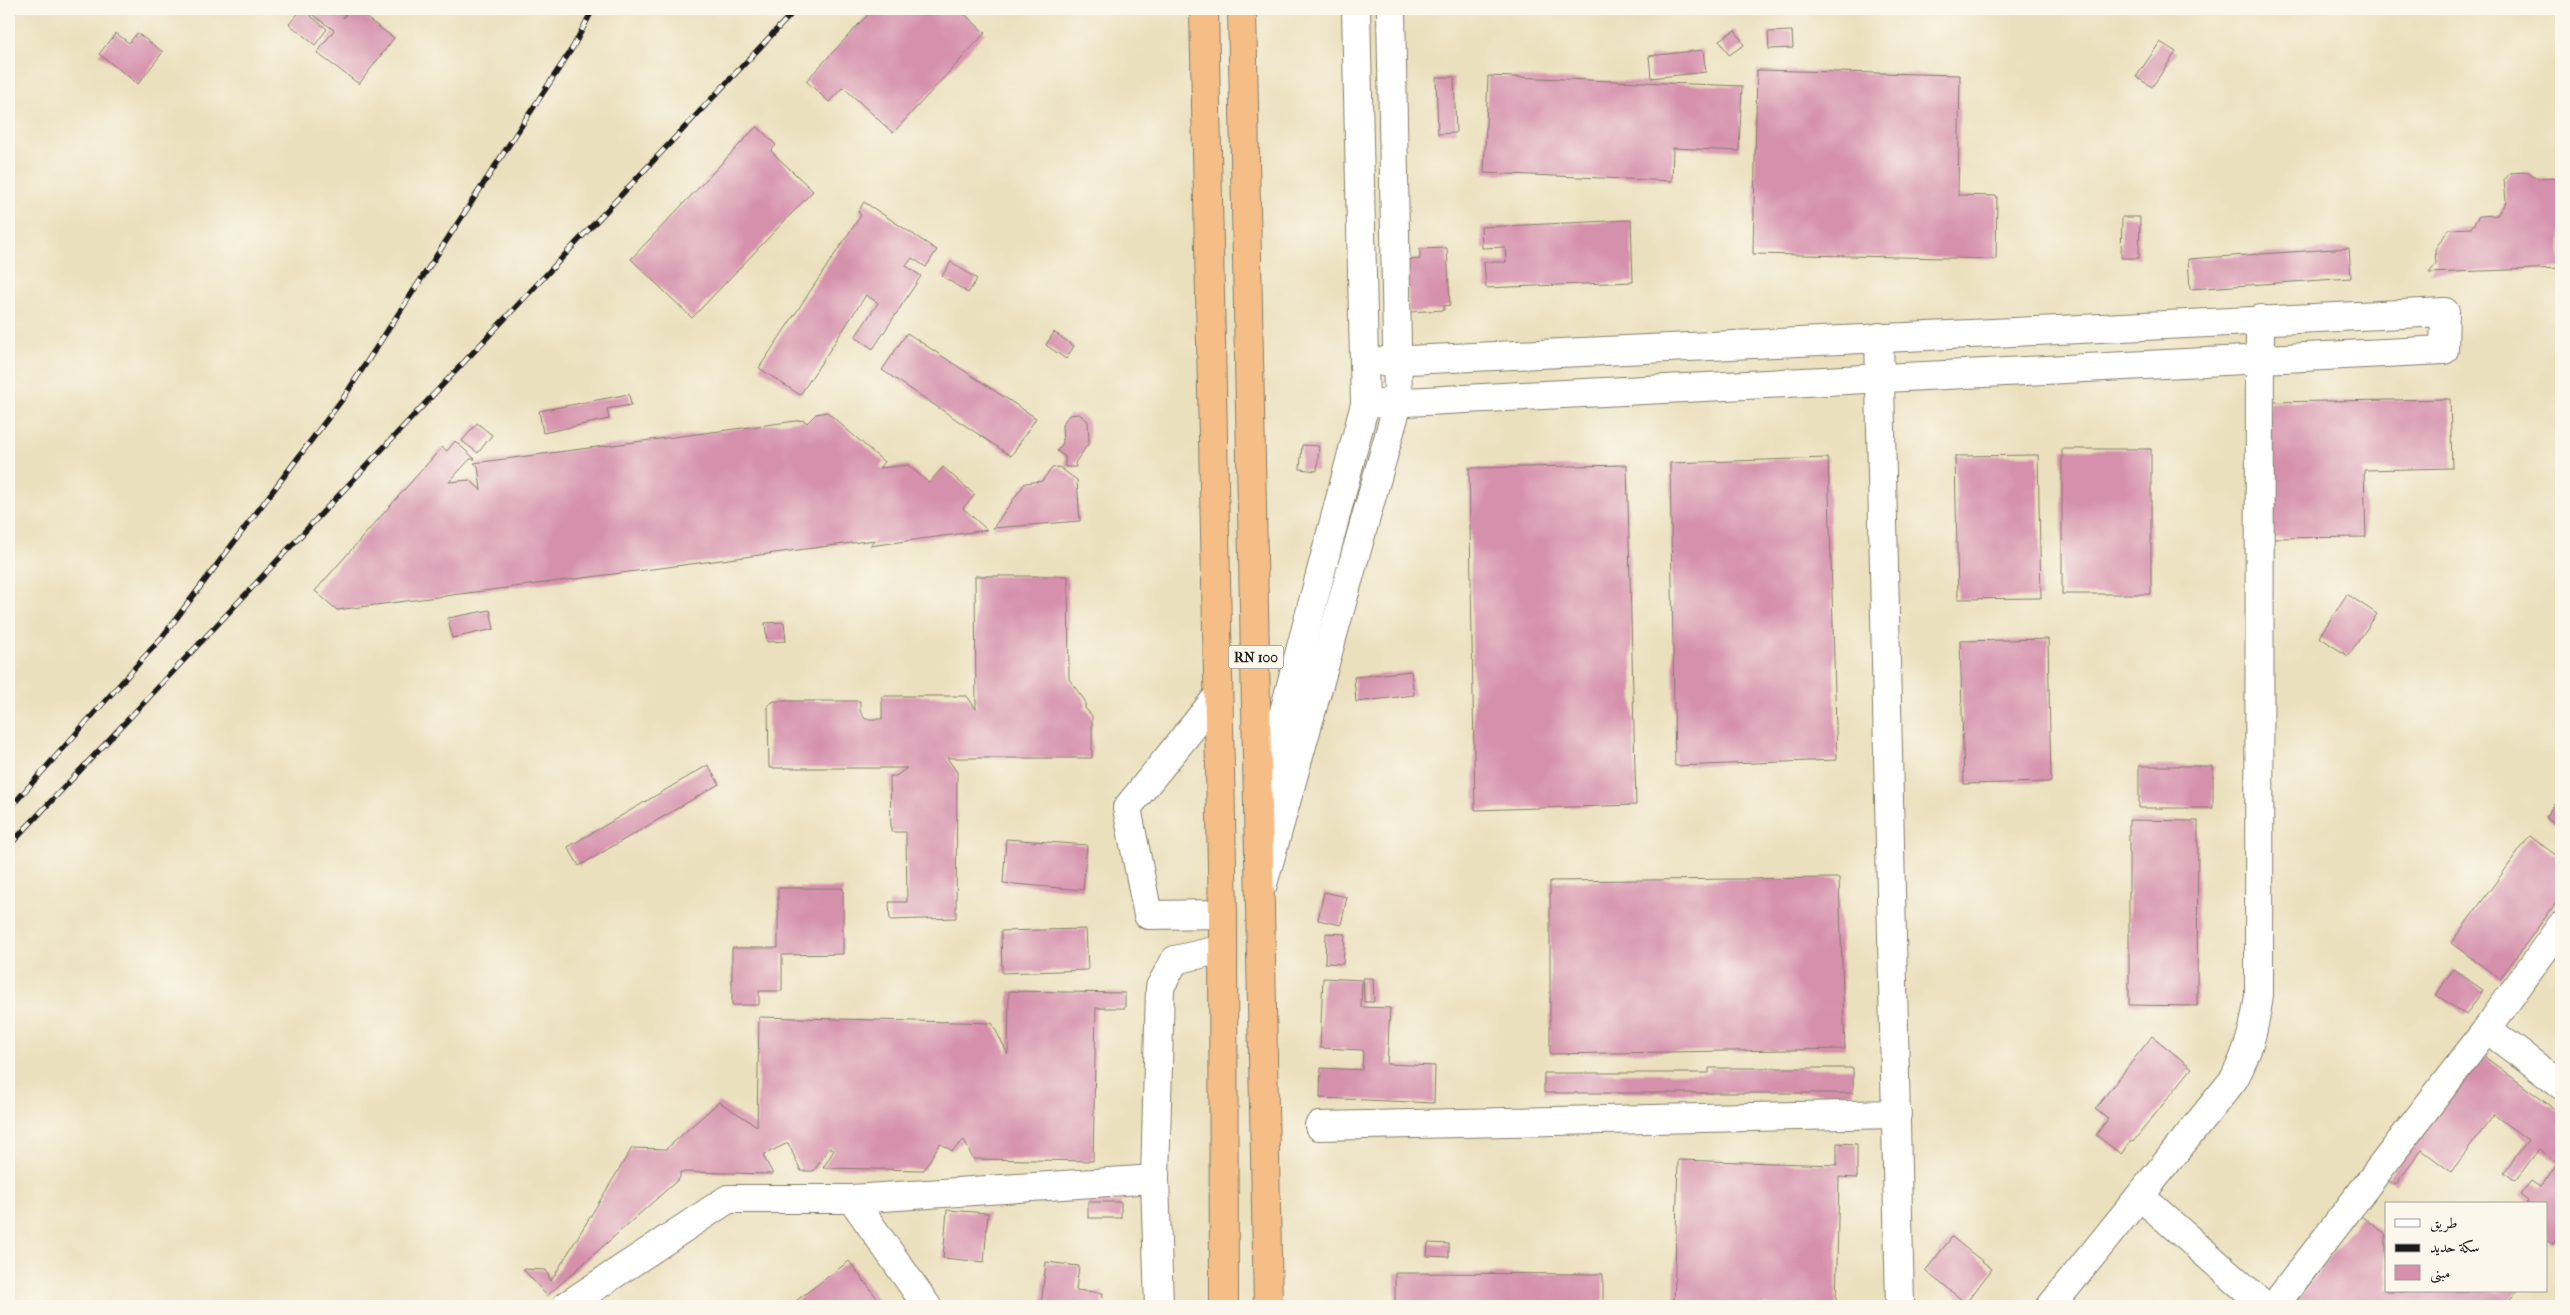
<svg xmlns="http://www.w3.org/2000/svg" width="2570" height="1315" font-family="'IM FELL French Canon',Amiri,serif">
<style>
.building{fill:#d590ac}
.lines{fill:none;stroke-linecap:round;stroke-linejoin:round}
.minor-casing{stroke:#847e6c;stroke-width:30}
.highway-casing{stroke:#847e6c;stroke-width:30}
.minor{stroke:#fff;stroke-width:28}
.highway{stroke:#f6be87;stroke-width:28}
.rail-casing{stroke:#1c1c1c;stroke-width:5.5}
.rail{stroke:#fbf7ec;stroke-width:4;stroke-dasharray:11;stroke-linecap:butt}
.labels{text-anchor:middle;stroke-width:4;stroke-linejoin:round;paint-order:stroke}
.shield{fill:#fbf7ec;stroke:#5f5e5a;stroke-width:1}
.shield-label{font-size:14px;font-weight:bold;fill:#1c1c1c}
</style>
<rect width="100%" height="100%" fill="#fbf7ec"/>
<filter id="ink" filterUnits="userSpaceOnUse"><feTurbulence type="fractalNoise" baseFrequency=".02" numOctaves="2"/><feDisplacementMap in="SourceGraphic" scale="10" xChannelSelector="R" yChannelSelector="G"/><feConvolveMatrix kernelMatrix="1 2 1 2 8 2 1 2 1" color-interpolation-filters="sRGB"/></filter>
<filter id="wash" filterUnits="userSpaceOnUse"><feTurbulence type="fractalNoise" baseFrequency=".0096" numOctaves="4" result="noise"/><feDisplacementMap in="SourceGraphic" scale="20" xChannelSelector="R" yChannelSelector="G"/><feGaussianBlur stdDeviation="1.12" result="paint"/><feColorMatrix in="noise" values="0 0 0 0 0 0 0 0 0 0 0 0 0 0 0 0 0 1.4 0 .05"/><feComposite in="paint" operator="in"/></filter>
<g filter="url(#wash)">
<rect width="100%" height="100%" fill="#ebe0bd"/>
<g id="blocks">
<g class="building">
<path d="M302,9L327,29L315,45L289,24Z"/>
<path d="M313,9H347L343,18L350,9H354L394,38L359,84L317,53L334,30L310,13Z"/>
<path d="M873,9H959L985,33L893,133L843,87L829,102L806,81Z"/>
<path d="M1735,30L1744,45L1729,55L1719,40Z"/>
<path d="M1792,31L1793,48L1769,49L1768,32Z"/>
<path d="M116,33L129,43L137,33L163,52L138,84L99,54Z"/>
<path d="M2160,42L2176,52L2152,87L2136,77Z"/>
<path d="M1703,50L1706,72L1651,78L1649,56Z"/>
<path d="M1757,70L1960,75L1958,195L1997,196L1996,259L1753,254Z"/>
<path d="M1488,76L1742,86L1739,151L1673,148L1672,181L1484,173Z"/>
<path d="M1436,77H1454L1456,133L1438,134Z"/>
<path d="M757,126L776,145L771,151L813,191L692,318L631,259Z"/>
<path d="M2528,172L2538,179L2561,178V268L2429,273L2436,264L2435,249L2449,229L2471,228L2479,216L2497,215L2506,202L2504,179L2509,173Z"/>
<path d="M864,202L937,250L926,267L912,258L906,266L921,276L873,349L855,337L878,303L866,295L800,395L759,368L861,215L858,212Z"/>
<path d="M2122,217H2140L2139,258H2121Z"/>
<path d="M1631,220L1633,282L1486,288L1484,262H1506L1505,247L1482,248L1481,227Z"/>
<path d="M1447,248L1450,305L1444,306V310L1409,312L1406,260L1420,259V249Z"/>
<path d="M2349,248L2351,278L2190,289L2188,259Z"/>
<path d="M951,262L977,279L968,293L942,276Z"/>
<path d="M1054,332L1074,346L1066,359L1046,345Z"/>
<path d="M907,333L1036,418L1011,456L882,370Z"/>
<path d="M629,394L631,405L607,409L609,419L543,433L539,411Z"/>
<path d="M2450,399L2452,468L2364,470L2366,537L2272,538L2269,402Z"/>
<path d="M827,412L884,462L879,468L908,465L929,483L943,467L975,495L963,508L987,530L870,546L875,540L337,610L315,591L442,447L447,451L455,441L475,459H470L449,482L470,480L481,490L478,466L474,463L804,420L807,423L816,414Z"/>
<path d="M1079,414L1088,421L1089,443L1075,463L1076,467H1065V457L1057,451L1063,443L1062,425L1069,415Z"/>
<path d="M477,423L492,435L478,453L462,441Z"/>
<path d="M1302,445L1319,446L1317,471L1300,469Z"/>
<rect x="2062" y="449" width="89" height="145"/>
<path d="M2038,455L2041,598L1958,599L1955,456Z"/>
<path d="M1828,458L1837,760L1675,766L1670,463Z"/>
<path d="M1627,465L1636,805L1475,810L1469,468Z"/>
<path d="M1059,467L1077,480L1080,521L993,528L1025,483L1042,481L1052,468Z"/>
<path d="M975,576H1068L1069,679L1085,701V708L1092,716V758H947L957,772L956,918L890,920L889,902H907L906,832H891L890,776H896L907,768H769L768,705L774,701H860V711L865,719H882V696H967L976,709Z"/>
<path d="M2347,594L2377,614L2348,656L2319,637Z"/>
<path d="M490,610L494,629L452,638L448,618Z"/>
<path d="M784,622L786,641L767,642L765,623Z"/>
<path d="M2048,639L2051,782L1964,784L1960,641Z"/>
<path d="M1411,671L1414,695L1356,702L1354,677Z"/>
<path d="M708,765L719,784L579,866L568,847Z"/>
<rect x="2139" y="766" width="74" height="42"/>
<path d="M2561,795V829L2545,817Z"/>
<path d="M2129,820L2198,821L2197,1006L2129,1005Z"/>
<path d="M2530,836L2561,859V896L2500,979L2451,943Z"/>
<path d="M1006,839L1087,845L1083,890L1003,883Z"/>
<path d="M1839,878L1845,1049L1550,1054V881Z"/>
<path d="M778,888H843V954L782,955V991H759V1005H732V948H778Z"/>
<path d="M1324,892L1347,897L1341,925L1318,920Z"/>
<path d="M1086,929L1088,970L1002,973L1001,931Z"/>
<path d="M1326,933L1345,934L1343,964L1325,963Z"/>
<path d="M2453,969L2483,990L2466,1015L2436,995Z"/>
<path d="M1323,978L1362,980L1361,1007L1390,1008L1387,1064L1435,1066L1434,1103L1320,1098L1321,1068L1362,1070L1363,1050L1320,1048Z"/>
<path d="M1363,978H1373L1374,1002H1364Z"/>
<path d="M1009,991L1125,993V1008H1096L1093,1161L973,1159L964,1140L952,1151L940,1143L924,1170L823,1168L834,1150L829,1147L814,1171H801L788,1143L763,1155L773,1174L680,1172V1178L547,1296L523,1269L546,1270L551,1281L632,1148L666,1149L719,1102L757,1126L759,1017L992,1023L1008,1054Z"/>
<path d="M2152,1036L2192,1068L2133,1142L2131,1141L2121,1154L2096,1135L2108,1119L2095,1109Z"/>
<path d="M2481,1054L2561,1114V1233L2553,1244L2546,1239V1204H2526L2528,1201L2520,1195L2531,1181L2540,1187L2557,1163L2539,1149L2515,1181L2504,1172L2528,1140L2494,1115L2451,1172L2422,1150L2395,1185L2387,1179Z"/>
<path d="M1709,1068H1853V1093H1544V1073H1709Z"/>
<path d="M1837,1143L1857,1144V1178L1839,1177L1836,1306H1674L1678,1160L1837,1165Z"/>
<rect x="1088" y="1202" width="33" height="16"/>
<path d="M947,1210L988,1213L984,1262L943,1258Z"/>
<path d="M2361,1216L2386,1235V1291H2517L2505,1306H2293Z"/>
<path d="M1952,1237L1992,1269L1966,1303L1925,1271Z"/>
<path d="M1428,1243L1449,1244V1257L1427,1256Z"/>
<path d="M849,1261L883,1306H789Z"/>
<path d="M1046,1262L1079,1266L1076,1290L1103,1293L1102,1306H1041Z"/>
<path d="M1395,1273L1603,1274V1306H1395Z"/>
</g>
</g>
</g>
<g filter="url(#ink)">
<use href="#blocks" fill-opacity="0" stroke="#847e6c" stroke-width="1"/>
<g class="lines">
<g class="minor-casing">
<g id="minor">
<path d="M1879,337L1900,1306"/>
<path d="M1365,362L2445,312L2444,350L1365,404"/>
<path d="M1218,696L1127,808L1148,915L1223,914"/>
<path d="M1261,799L1365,404L1356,9"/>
<path d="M1263,884L1398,403L1391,9"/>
<path d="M2487,1029L2561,1085"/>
<path d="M1319,1126L1897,1114"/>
<path d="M2140,1196L2265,1306"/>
<path d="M852,1199L927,1306"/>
<path d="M566,1306L728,1199H852L1155,1179"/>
<path d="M1159,1306L1155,1179L1160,987L1175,960L1223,949"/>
<path d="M2051,1306L2234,1079C2249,1051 2255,1026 2259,995L2260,319"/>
<path d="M2274,1306L2487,1029L2561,926"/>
</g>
</g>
<g class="highway-casing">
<g id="highway">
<path d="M1204,9L1223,914L1224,1306"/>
<path d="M1242,9L1268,1306"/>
</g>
</g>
<use href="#minor" class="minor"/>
<use href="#highway" class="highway"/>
<g class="rail-casing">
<g id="rail">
<path d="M9,809L163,636L344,397L573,47L593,9"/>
<path d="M9,846L796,9"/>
</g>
</g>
<use href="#rail" class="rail"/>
</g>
</g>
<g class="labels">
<rect class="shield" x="1228.5" y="645.5" width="55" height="23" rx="4"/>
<g class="shield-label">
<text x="1256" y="662">RN 100</text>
</g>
</g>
<rect width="2570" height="1315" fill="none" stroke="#fbf7ec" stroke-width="30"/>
<rect x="2385" y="1202" width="162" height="90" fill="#fbf7ec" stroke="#a29f99"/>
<rect x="2395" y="1219" width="25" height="8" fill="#ffffff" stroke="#a29f99"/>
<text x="2430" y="1228" font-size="15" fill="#1c1c1c">طريق</text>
<rect x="2395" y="1244" width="25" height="8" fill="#1c1c1c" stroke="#a29f99"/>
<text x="2430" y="1252" font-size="15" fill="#1c1c1c">سكة حديد</text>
<rect x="2395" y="1265" width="25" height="15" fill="#d590ac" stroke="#a29f99"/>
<text x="2430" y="1278" font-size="15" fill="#1c1c1c">مبنى</text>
</svg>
